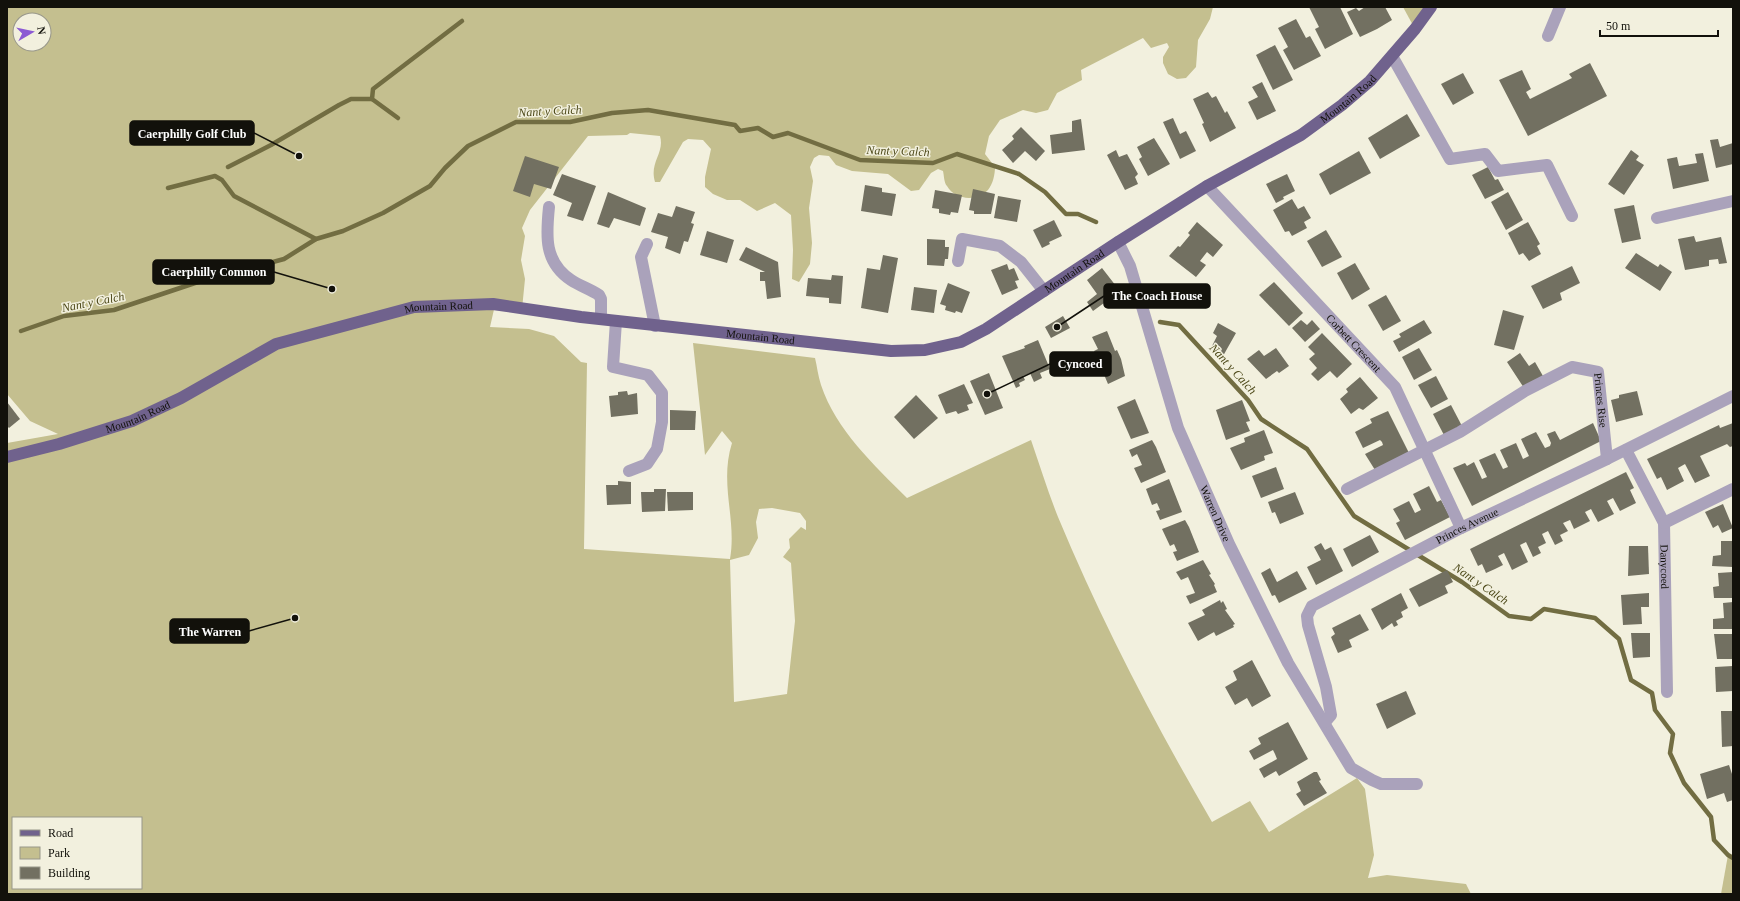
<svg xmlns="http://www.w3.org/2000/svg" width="1740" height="901" font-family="Georgia,serif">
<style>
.green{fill:#c4bf8f;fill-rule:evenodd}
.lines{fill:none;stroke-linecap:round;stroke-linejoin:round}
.stream{stroke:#726d42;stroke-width:4.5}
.building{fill:#727061}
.minor{stroke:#aaa2bb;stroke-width:12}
.major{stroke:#70628d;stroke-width:12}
.labels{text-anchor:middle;stroke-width:3;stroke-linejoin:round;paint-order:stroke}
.street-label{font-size:11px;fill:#12110b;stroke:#f2f0de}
.water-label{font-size:12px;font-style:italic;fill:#4c4818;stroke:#f2f0de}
.leader{fill:none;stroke:#12110b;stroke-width:1.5}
.callout-dot{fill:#12110b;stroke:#f2f0de;stroke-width:1.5}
.callout{fill:#12110b;stroke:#12110b;stroke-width:1.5}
.callout-label{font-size:12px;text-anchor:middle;font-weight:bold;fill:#fff}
</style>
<rect width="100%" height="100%" fill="#f2f0de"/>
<g class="green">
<path d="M7,7H1213L1210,19L1198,40L1196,67L1186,78L1177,79L1168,74L1163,63V57L1169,47L1167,43L1151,48L1143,38L1081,70L1082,80L1057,93L1048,110L1036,113L1023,110L1000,120L989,136L985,154L995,167C995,174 993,184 988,190C977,202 955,200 947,186C944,183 944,175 943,171L938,169L931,173L919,190L911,191L888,174L852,171L836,165L829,156L819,155L814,158L810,167L813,181L809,208L812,243L810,264L799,282L792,279L793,250L791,215L775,203L757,211L740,200H727L713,194L705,187V177L711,149L703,140L688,139L683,142L660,182H655C649,162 665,153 660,136L630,133L627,135L588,136L530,210L522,228L525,236L521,260L525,279L522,309L495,305L490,327L529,329L554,336L581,362L587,363L584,549L730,559C737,519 719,484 732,443L722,431L705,455L693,343L815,358C817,366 818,376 821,385C836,430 874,465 907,498L1031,440C1040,466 1048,492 1058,517C1102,623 1155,724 1212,822L1250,801L1269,832L1357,778L1365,789L1374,855L1368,878L1387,875L1466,884L1471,894H7V443L58,434L30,421L7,394ZM20,20H44V44H20ZM772,508L800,513L806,521V530L801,527L789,539L790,548L783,557L791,563L795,621L787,694L734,702L730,560L749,555L758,538L756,522L759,509ZM13,818H141V888H13Z"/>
<path d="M1403,7H1431L1415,29Z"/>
<path d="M1728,855L1733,858V894H1721Z"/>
</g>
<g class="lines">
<g class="stream">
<path d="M398,118L372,99L373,89L462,21"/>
<path d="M228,167L271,145L339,105L351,99H372"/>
<path d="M168,188L215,176L222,180L234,196L316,239"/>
<path d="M1160,322L1179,325L1248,400L1261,419L1307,449L1354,516L1462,582L1509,616L1531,619L1544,609L1595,618L1619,639L1631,680L1652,693L1655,710L1673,734L1670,753L1684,783L1711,817L1714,840L1728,855L1733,858"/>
<path d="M21,331L64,316L114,310L195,283L284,259L316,239L343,231L383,213L430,186L445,168L468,146L516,122H570L612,113L648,110L735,125L740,131L758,128L773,137L788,133L860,160L933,163L957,154L1019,174L1045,192L1066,214H1078L1096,222"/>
</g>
</g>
<g class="building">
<path d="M1309,7H1340L1353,34L1325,49L1315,29L1319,27Z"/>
<path d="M1365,7H1385L1392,20L1377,29L1360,37L1347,12L1356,8L1359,11Z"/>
<path d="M1296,19L1306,38L1310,36L1321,56L1294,70L1283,50L1288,47L1278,28Z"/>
<path d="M1275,45L1293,80L1273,90L1256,55Z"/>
<path d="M1590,63L1607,96L1528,136L1499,80L1522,70L1531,89L1526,92L1530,99L1572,78L1569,74Z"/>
<path d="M1463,73L1474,93L1453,105L1441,84Z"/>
<path d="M1262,82L1276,111L1257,120L1248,102L1258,97L1252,87Z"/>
<path d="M1208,92L1212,98L1216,96L1225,113L1227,111L1236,128L1210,142L1202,124L1204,123L1193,99Z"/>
<path d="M1407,114L1420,136L1380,159L1368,138Z"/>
<path d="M1173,118L1180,134L1186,131L1196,151L1180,159L1163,122Z"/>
<path d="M1081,119L1085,150L1052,154L1050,135L1072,132V121Z"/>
<path d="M1021,127L1045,151L1036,161L1025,151L1013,163L1002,150L1014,139L1012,136Z"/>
<path d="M1154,138L1170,164L1148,176L1139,159L1142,157L1137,147Z"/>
<path d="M1718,139L1720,147L1733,143V164L1716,168L1710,140Z"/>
<path d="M1116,150L1119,157L1127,154L1138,174L1135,177L1138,184L1125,190L1107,155Z"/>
<path d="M1631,150L1639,156L1636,160L1644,165L1624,195L1608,184Z"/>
<path d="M1359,151L1371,173L1330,195L1319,174Z"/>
<path d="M1703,153L1709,181L1673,189L1667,159L1677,157L1679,166L1697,163L1695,154Z"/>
<path d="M525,156L559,167L551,189L534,184L530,197L513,191Z"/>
<path d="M1488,167L1495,180L1498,179L1504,190L1485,199L1472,175Z"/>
<path d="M562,174L596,186L583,221L567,216L572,203L553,195Z"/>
<path d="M1287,174L1295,191L1283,197L1284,199L1276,203L1266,184Z"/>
<path d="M865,185L882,188V192L896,194L892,216L861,211Z"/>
<path d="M973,189L995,194L991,214H974V211L969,210Z"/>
<path d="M935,190L962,195L958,213L951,212L950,215L939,213V209L932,208Z"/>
<path d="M608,192L646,208L640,226L614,218L609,228L597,224Z"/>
<path d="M1508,192L1523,220L1506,230L1491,202Z"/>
<path d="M998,196L1021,200L1017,222L994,218Z"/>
<path d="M1292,199L1298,209L1304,206L1311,218L1304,222L1307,228L1292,236L1289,231L1285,232L1273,210Z"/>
<path d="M1634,205L1641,239L1622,243L1614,209Z"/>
<path d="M676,206L695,212L691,223L694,224L688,242L684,241L680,254L665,248L668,237L651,232L658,213L672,217Z"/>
<path d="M1054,220L1062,236L1049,242L1050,244L1042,248L1033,230Z"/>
<path d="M1197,222L1223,245L1213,257L1207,252L1200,261L1206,265L1196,277L1169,256L1178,246L1180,247L1190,235L1188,233Z"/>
<path d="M1528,222L1540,244L1537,246L1541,254L1529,261L1523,253L1519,255L1508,233Z"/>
<path d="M1326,230L1342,257L1322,267L1307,241Z"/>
<path d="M707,231L734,240L727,263L700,255Z"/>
<path d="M1694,236L1696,242L1721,237L1727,263L1719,264L1718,259L1709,260V266L1685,270L1678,239Z"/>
<path d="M927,239L945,240V247H949L948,259H945L944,266L927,265Z"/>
<path d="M746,247L778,262L781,297L767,299L765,281H760V272H765L739,260Z"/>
<path d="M1636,253L1658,267L1660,264L1672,272L1660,291L1625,268Z"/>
<path d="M883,255L898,258L888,313L861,308L867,268L880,270Z"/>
<path d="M1355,263L1370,289L1352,300L1337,273Z"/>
<path d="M1007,264L1009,270L1014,268L1019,280L1015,281L1018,288L1002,295L991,270Z"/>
<path d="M1572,266L1580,283L1560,293L1562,300L1543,309L1531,286Z"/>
<path d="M1102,268L1123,295L1107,308L1104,303L1093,311L1087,302L1097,294L1087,280Z"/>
<path d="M832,275L843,276L841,304L829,303V298L806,296L808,278L831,280Z"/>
<path d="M1274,282L1303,313L1289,326L1259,295Z"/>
<path d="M948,283L970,292L962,313L956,311L955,313L945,310L946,306L940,304Z"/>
<path d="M914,287L937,290L934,313L911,310Z"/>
<path d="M1386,295L1401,321L1383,331L1368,305Z"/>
<path d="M1503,310L1524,316L1514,350L1494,345Z"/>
<path d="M1063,316L1070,328L1051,338L1045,327Z"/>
<path d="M1301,320L1307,325L1312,320L1320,329L1305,342L1292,328Z"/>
<path d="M1424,320L1432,333L1399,352L1393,341L1401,337L1399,334Z"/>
<path d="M1218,323L1236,333L1223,356L1211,348L1217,336L1213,333Z"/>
<path d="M1107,331L1115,351L1117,350L1121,359L1125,376L1108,384L1094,351L1098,349L1092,337Z"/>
<path d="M1322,333L1352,364L1337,378L1330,371L1318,381L1311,374L1317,368L1309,359L1315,354L1308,347Z"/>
<path d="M1038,340L1050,369L1040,373L1042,378L1034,382L1030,373L1023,376L1025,380L1019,383L1020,386L1016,388L1002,356L1025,348L1024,346Z"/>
<path d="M1276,348L1289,366L1279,373L1277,371L1266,379L1247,359L1259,350L1264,356Z"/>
<path d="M1419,348L1432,370L1414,380L1402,357Z"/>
<path d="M1520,353L1529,366L1535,362L1543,376L1524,388L1507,362Z"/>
<path d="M989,373L1003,408L985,415L970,381Z"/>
<path d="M1436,376L1448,399L1431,408L1418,385Z"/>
<path d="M1360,377L1378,398L1363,410L1359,408L1351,414L1340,399L1348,392L1346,389Z"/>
<path d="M964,384L973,403L967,405L969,410L958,414L956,411L946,414L938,395Z"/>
<path d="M627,391L628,395L637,393L638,414L611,417L609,396L618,395V392Z"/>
<path d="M1637,391L1643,415L1616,422L1611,400L1619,398V395Z"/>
<path d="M916,395L938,418L914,439L894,417Z"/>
<path d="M1135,399L1149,433L1131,439L1117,407Z"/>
<path d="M1242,400L1250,421L1246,422L1250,431L1226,440L1216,410Z"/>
<path d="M7,402L20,419L9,428L7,426Z"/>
<path d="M1451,405L1463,428L1445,437L1433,414Z"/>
<path d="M670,410L696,411L695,430H670Z"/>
<path d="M1388,411L1410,455L1375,470L1365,454L1383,445L1382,442L1380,440L1363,448L1355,432L1372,423L1370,419Z"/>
<path d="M1593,423L1601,441L1472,506L1453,468L1465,463L1467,466L1474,462L1482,479L1487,477L1479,460L1495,453L1503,469L1508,467L1500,450L1516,443L1523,459L1529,456L1521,439L1536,432L1545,448L1550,446L1551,443L1547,434L1555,431L1560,440Z"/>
<path d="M1733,423V446L1730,447L1727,444L1700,456L1710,476L1695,483L1685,464L1678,468L1684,481L1667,490L1661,477L1657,479L1647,459L1719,425L1720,428Z"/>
<path d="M1264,430L1273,453L1264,456L1265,460L1241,470L1230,448L1245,442L1244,438Z"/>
<path d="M1152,440L1156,447L1166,472L1141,483L1134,468L1142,465L1137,454L1132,457L1129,450Z"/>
<path d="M1276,467L1284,489L1261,498L1252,476Z"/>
<path d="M1626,472L1634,488L1630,490L1636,503L1620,511L1613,498L1607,501L1614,514L1598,522L1591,509L1585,512L1590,521L1574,529L1570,520L1563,523L1568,531L1560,535L1563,541L1555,545L1548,531L1542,534L1546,543L1538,547L1541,553L1533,557L1526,542L1520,545L1528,562L1512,570L1504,553L1498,556L1503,565L1495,569L1486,573L1482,564L1478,566L1470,549Z"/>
<path d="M1169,479L1182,512L1160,520L1156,511L1160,510L1157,503L1152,505L1146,489Z"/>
<path d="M618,481L631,482V504L607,505L606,485H618Z"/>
<path d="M1429,486L1437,502L1441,500L1450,517L1405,540L1396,523L1400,521L1393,509L1409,501L1415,513L1421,510L1413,494Z"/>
<path d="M654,489H666L665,511L642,512L641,492H654Z"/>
<path d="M667,492H693V510L668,511Z"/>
<path d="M1295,492L1304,514L1280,524L1275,512L1272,513L1268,502Z"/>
<path d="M1723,504L1733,528L1722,533L1718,525L1713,528L1705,512Z"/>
<path d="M1185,520L1189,527L1199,552L1177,561L1173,552L1177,551L1174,544L1170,546L1162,529Z"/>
<path d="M1370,535L1379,552L1352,567L1343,549Z"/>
<path d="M1721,541H1733V567L1712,566L1713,556L1721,555Z"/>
<path d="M1321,543L1325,550L1331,547L1343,571L1316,585L1307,567L1321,560L1314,547Z"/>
<path d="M1629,546H1648L1649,574L1628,576Z"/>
<path d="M1203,560L1211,574L1209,575L1215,584L1214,585L1217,592L1190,604L1186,596L1195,593L1188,577L1181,580L1176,572Z"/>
<path d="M1270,568L1277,582L1297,571L1307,589L1279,603L1275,595L1272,596L1261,573Z"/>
<path d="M1447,570L1453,582L1445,586L1448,593L1419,607L1409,589Z"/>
<path d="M1733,572V598H1714L1713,587L1719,586L1718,573Z"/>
<path d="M1401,593L1408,608L1401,612L1403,617L1396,621L1398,625L1394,627L1392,623L1382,630L1371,609Z"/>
<path d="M1649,593V607H1641L1642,624L1623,625L1621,595Z"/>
<path d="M1220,600L1221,603L1223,601L1227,609L1225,610L1235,624L1233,625L1234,627L1216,636L1214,632L1198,641L1188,623L1205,615L1202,610Z"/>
<path d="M1733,602V629H1713V619L1724,618L1723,603Z"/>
<path d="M1360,614L1369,630L1349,640L1352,647L1338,653L1331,637L1335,634L1332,628Z"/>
<path d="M1631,633H1650V657L1633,658Z"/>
<path d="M1714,634H1733V659H1717Z"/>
<path d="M1252,660L1271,696L1252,707L1247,698L1235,705L1225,687L1237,680L1233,671Z"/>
<path d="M1733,666V691L1716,692L1715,667Z"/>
<path d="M1406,691L1416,714L1387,729L1376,704Z"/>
<path d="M1721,711H1733V746L1722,747Z"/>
<path d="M1288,722L1308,759L1279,776L1276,771L1264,778L1259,769L1277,759L1275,754L1273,750L1254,760L1249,751L1261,744L1258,738Z"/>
<path d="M1729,765L1733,777V800L1727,802L1724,793L1707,799L1700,774Z"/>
<path d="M1314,772H1317L1321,780L1319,781L1327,793L1304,806L1296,794L1301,791L1297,782Z"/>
</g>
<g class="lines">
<g class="minor">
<path d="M1548,36L1560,7"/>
<path d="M1392,56L1450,159L1485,154L1498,171L1547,165L1572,216"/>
<path id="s1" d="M1207,186L1395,387L1461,528"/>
<path d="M549,207C546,236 544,262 571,280C580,286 590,289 599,295L601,299V319"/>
<path d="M1657,218L1733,201"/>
<path id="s2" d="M1118,242L1130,266L1178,428L1229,544L1288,663L1351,768L1372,780L1381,784H1417"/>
<path d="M647,244L641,257L655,326"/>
<path d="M958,261L962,239L1000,246L1021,262L1044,291"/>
<path d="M616,321L613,367L648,375L662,393V422L657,449L647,464L629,471"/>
<path id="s3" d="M1626,450L1664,523L1667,692"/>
<path id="s4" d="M1347,489L1460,432L1525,391L1572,367L1598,372L1607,459"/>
<path d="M1664,523L1733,489"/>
<path id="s5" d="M1325,722L1331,715L1326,687L1308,625L1307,616L1312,606L1461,528L1607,459L1733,396"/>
</g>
<path class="major" id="s6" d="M7,457L59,444L132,421L181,398L276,344L414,307L493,304L581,317L891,351L925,350L961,342L986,329L1118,242L1207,186L1301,135L1342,105L1370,81L1415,29L1431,7"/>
</g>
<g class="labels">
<g class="street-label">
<text dy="4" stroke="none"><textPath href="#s6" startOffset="1445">Mountain Road</textPath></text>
<text dy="4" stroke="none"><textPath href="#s6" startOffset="1121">Mountain Road</textPath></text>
<text dy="4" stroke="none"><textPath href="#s6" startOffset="461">Mountain Road</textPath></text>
<text dy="4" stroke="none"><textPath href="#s6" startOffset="785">Mountain Road</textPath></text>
<text dy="4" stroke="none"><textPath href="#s1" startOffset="215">Corbett Crescent</textPath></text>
<text dy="4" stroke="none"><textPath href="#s4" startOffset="311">Princes Rise</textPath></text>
<text dy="4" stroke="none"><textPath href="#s6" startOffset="137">Mountain Road</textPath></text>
<text dy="4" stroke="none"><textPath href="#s2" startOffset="289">Warren Drive</textPath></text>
<text dy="4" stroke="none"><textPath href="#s5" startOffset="297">Princes Avenue</textPath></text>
<text dy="4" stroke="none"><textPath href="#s3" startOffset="126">Danycoed</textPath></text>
</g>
<g class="water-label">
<text transform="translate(550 111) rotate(-3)" y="4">Nant y Calch</text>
<text transform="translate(898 151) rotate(2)" y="4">Nant y Calch</text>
<text transform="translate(93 302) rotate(-11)" y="4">Nant y Calch</text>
<text transform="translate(1233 369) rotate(48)" y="4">Nant y Calch</text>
<text transform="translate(1481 584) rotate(34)" y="4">Nant y Calch</text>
</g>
</g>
<path class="leader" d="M299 156L254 133M332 289L274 272M1057 327L1104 296M987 394L1050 364M295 618L249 631"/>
<g class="callout-dot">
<circle cx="299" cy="156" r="4"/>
<circle cx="332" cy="289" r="4"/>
<circle cx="1057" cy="327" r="4"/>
<circle cx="987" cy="394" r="4"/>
<circle cx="295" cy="618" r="4"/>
</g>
<g class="callout">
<rect x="130" y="121" width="124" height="24" rx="4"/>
<rect x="153" y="260" width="121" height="24" rx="4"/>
<rect x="1104" y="284" width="106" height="24" rx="4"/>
<rect x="1050" y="352" width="61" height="24" rx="4"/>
<rect x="170" y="619" width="79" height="24" rx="4"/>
</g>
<g class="callout-label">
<text x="192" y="138">Caerphilly Golf Club</text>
<text x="214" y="276">Caerphilly Common</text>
<text x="1157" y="300">The Coach House</text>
<text x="1080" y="368">Cyncoed</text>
<text x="210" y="636">The Warren</text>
</g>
<rect width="1740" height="901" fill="none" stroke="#12110b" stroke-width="16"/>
<rect x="12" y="817" width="130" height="72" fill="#f2f0de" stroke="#98978a"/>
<rect x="20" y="830" width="20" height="6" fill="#70628d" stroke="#98978a"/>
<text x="48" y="837" font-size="12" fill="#12110b">Road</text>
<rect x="20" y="847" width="20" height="12" fill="#c4bf8f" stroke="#98978a"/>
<text x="48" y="857" font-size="12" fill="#12110b">Park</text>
<rect x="20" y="867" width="20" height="12" fill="#727061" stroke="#98978a"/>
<text x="48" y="877" font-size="12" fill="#12110b">Building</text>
<g transform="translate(32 32) rotate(81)"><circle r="19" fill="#f2f0de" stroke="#98978a"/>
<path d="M0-3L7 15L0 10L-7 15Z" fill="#8c5ad3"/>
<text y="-6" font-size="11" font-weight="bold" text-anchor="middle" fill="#12110b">N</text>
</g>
<path d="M1600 30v6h118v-6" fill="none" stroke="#12110b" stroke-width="2"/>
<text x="1606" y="30" font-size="12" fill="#12110b" stroke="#f2f0de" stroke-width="3" paint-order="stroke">50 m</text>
</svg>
